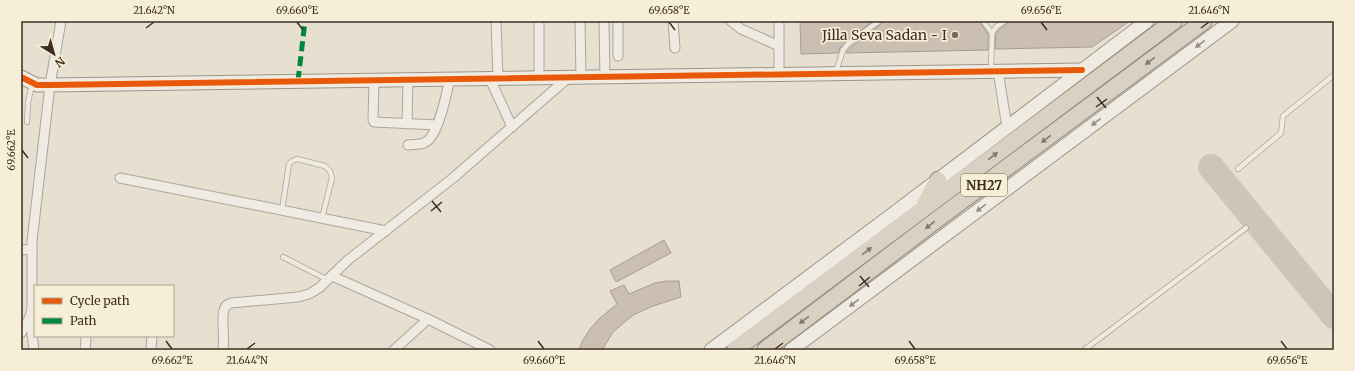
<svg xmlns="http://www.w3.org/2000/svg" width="1355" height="371" font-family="Merriweather,serif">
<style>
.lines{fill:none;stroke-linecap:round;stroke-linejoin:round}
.taxiway{stroke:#cbc5ba;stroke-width:26}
.building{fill:#cbbfb2;stroke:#a89c90}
.lane-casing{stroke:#ada599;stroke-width:6}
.street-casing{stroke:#ada599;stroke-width:11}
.secondary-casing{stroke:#9c958a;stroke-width:15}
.highway-casing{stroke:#928b80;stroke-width:18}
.lane{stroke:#efebe3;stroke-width:4.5}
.street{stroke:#efebe3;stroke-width:9}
.secondary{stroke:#efebe3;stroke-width:13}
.highway{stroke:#dad1c2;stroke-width:16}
.quiet{stroke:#00873e;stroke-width:5;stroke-dasharray:10 5;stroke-linecap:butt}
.cycleway-casing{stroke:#f7eed8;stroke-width:8}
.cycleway{stroke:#e8590c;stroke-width:6}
.oneway{fill:#968c82}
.oneway2{fill:#847769}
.ticks{fill:none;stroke:#3d2e20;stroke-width:1.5}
.poi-dot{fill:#786c5e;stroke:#f7eed8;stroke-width:1.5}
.labels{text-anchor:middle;stroke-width:3.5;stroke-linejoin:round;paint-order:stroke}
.shield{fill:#f7eed8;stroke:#756857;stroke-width:1}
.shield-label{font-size:13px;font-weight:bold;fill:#3d2e20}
.poi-label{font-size:14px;fill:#3d2e20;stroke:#f7eed8;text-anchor:end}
.neatline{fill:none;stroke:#3d2e20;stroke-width:1.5}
.ticks-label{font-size:10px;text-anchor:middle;fill:#3d2e20}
</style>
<rect width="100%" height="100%" fill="#e7e0d1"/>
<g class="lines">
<path class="taxiway" d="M1211,167L1334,316"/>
</g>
<g class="building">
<path d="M800,21H873L846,41L840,48L838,53L801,54Z"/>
<path d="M883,21H979L988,34V50L846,53L851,47L881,24Z"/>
<path d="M1009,21H1130L1092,47L995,49L996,34L999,30L1007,24Z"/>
<path d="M664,240L671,253L616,282L610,270Z"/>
<path d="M667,281H679L681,297L653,306L633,315L613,332L602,350H579L582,342L590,329L600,318L617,304L610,291L624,285L629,294L655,283Z"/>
</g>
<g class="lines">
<g class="lane-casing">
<g id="lane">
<path d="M983,21L992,33"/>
<path d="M991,69L992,33L996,27L1005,21"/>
<path d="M836,72L843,50L848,44L879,21"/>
<path d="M27,122L28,103L32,84"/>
<path d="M1238,169L1281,133L1283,116L1334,75"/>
<path d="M282,210L289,164L292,161L297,159L325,166L330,171L332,178L322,218"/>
<path d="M283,257L328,280"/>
<path d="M1084,350L1246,228"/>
</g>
</g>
<g class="street-casing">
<g id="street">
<path d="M496,21L498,78"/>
<path d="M539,21V78"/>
<path d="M580,21L581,77"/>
<path d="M604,21L605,77"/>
<path d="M618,21V56"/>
<path d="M673,21L675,48"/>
<path d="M731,21L741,29L779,46"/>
<path d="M779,21V74"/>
<path d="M998,71L1007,127"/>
<path d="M490,79L512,127"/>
<path d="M374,80L373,120L374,122L437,125"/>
<path d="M407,124L408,80"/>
<path d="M408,145C413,144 420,145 424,143C439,137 446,94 450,79"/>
<path d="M120,178L386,231"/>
<path d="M21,250L32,249"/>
<path d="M332,276L428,319L490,350"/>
<path d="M30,317L34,350"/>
<path d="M21,333L30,317L32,307V241L50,85L61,21"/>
<path d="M85,336L86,340L85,350"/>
<path d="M151,350L152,336"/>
<path d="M223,350C225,339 221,318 224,310C225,306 227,304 231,303L298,297L309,294L319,288L348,260L453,178L569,77"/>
<path d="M394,350L428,319"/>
</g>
</g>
<g class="secondary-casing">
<g id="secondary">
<path d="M21,77L37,85H50L1082,70"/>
<path d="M711,350L897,211L1147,21"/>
<path d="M791,350L1232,21"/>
</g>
</g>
<g class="highway-casing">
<g id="highway">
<path d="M925,204L938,180"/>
<path d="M735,350L1174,21"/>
<path d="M765,350L943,215L1204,21"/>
</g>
</g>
<use href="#lane" class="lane"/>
<use href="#street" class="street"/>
<use href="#secondary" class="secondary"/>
<use href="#highway" class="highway"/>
<path class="quiet" d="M298,81L305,21"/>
<g class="cycleway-casing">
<path id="cycleway" d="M21,77L37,85H50L1082,70"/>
</g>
<use href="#cycleway" class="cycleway"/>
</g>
<defs><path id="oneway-solid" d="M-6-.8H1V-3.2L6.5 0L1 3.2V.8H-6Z"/></defs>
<g class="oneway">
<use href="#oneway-solid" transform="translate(1200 44) rotate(143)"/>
<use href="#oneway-solid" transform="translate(1096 122) rotate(143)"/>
<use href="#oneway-solid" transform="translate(981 208) rotate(143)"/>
<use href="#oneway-solid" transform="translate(854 303) rotate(143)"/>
</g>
<g class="oneway2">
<use href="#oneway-solid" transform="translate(1150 61) rotate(143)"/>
<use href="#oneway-solid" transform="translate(1046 139) rotate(143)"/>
<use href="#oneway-solid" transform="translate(993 156) rotate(-37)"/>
<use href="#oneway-solid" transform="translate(930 225) rotate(143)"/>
<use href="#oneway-solid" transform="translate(867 251) rotate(-37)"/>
<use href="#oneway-solid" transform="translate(804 320) rotate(143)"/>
</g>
<path class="ticks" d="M297,22L303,30M669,22L675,30M1041,22L1047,30M146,28L154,22M1201,28L1209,22M1097,97L1106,108M1096,107L1107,99M22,150L28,158M432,201L441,212M431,211L442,202M860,276L869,287M859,286L870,277M166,341L172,349M538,341L544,349M909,341L915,349M1281,341L1287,349M247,349L255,343M775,349L783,343"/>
<circle class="poi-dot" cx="955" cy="35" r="4"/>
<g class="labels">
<rect class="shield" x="961" y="174" width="46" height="22" rx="3"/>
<g class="shield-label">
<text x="984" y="190">NH27</text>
</g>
<g class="poi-label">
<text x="947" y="40">Jilla Seva Sadan - I</text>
</g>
</g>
<rect width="1355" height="371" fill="none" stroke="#f7eed8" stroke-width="44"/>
<rect x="34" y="285" width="140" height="52" fill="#f7eed8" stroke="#ada18e"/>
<rect x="42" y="298" width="20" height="6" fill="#e8590c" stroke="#ada18e"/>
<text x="70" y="305" font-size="12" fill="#3d2e20">Cycle path</text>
<rect x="42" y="318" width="20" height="6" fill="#00873e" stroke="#ada18e"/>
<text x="70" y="325" font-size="12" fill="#3d2e20">Path</text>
<g transform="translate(54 54) rotate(143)" stroke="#f7eed8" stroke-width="3" paint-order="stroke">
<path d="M0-3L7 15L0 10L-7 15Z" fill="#3d2e20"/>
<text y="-6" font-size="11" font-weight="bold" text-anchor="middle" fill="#3d2e20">N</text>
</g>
<rect x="22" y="22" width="1311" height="327" class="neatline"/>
<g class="ticks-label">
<text x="154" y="14">21.642°N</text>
<text x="297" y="14">69.660°E</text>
<text x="669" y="14">69.658°E</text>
<text x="1041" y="14">69.656°E</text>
<text x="1209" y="14">21.646°N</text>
<text transform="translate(11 150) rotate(-90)" y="4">69.662°E</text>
<text x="172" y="364">69.662°E</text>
<text x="247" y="364">21.644°N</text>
<text x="544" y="364">69.660°E</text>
<text x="775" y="364">21.646°N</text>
<text x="915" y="364">69.658°E</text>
<text x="1287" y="364">69.656°E</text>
</g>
</svg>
